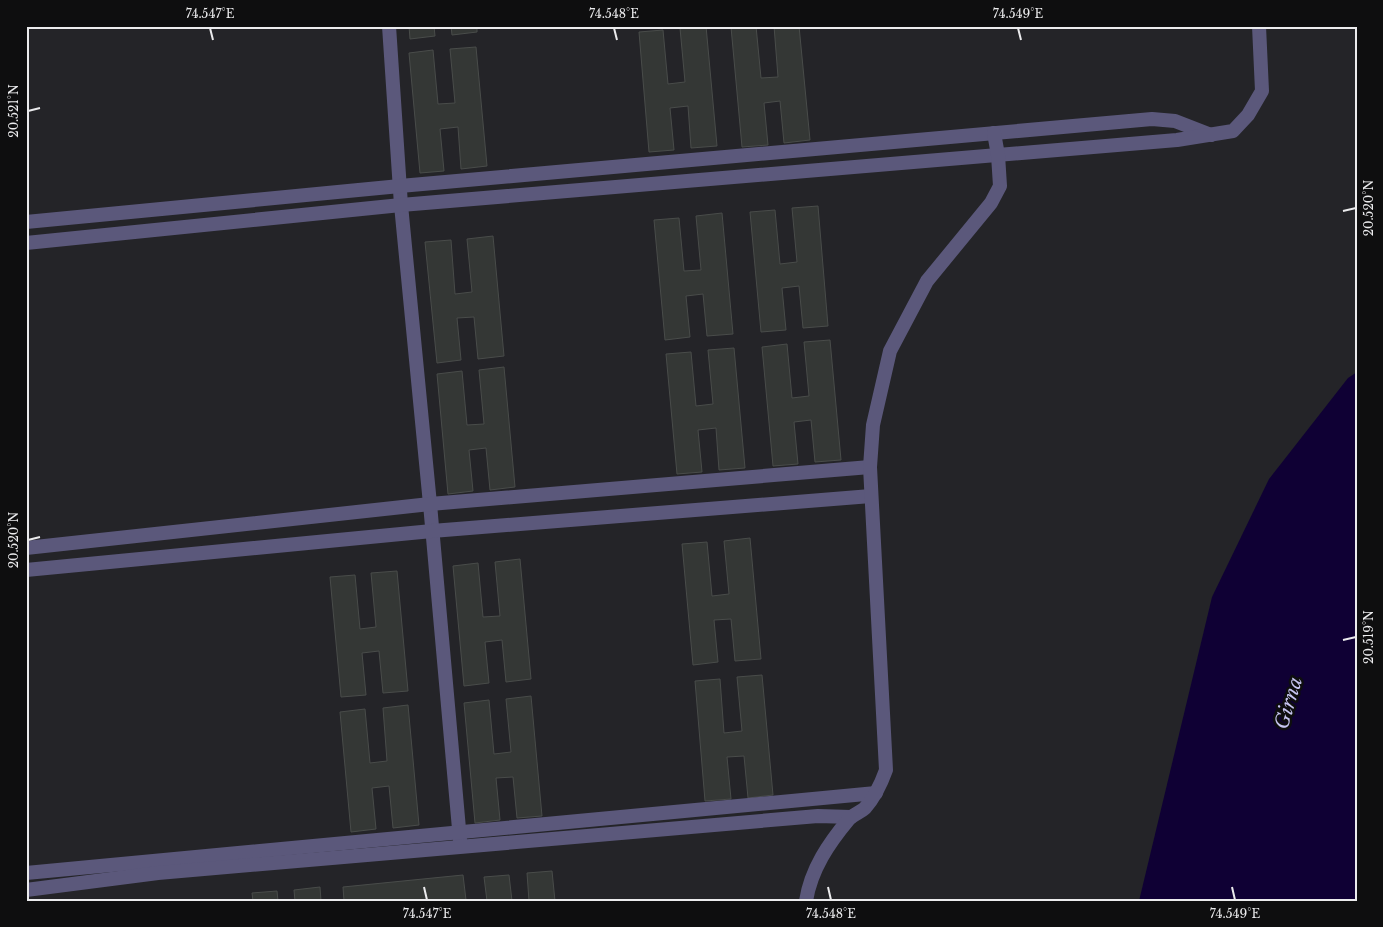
<svg xmlns="http://www.w3.org/2000/svg" width="1383" height="927" font-family="'Libre Baskerville',serif">
<style>
.water{fill:#0f0034}
.building{fill:#343735;stroke:#494c4a}
.lines{fill:none;stroke-linecap:round;stroke-linejoin:round}
.minor{stroke:#5b587b;stroke-width:14}
.ticks{fill:none;stroke:#ebebed;stroke-width:2}
.labels{text-anchor:middle;stroke-width:5;stroke-linejoin:round;paint-order:stroke}
.water-label{font-size:19px;font-style:italic;fill:#c6c4f0;stroke:#0e0e0f}
.neatline{fill:none;stroke:#ebebed;stroke-width:2}
.ticks-label{font-size:12px;text-anchor:middle;fill:#ebebed}
</style>
<rect width="100%" height="100%" fill="#242428"/>
<path class="water" d="M1357,372V901H1139L1212,597L1269,479L1348,378Z"/>
<g class="building">
<path d="M409,26H434L435,36L410,39Z"/>
<path d="M451,26H477V32L452,35Z"/>
<path d="M706,26L717,146L691,148L688,106L670,108L674,150L649,152L639,32L663,30L668,84L685,82L680,28Z"/>
<path d="M756,26L761,78L778,77L774,26H799L810,140L784,143L780,101L764,103L768,145L742,147L731,27Z"/>
<path d="M476,47L487,166L461,169L458,127L440,129L444,171L420,173L409,53L433,50L438,104L455,103L450,49Z"/>
<path d="M818,206L828,326L803,328L799,286L782,288L786,330L761,332L750,212L775,210L780,264L797,262L792,208Z"/>
<path d="M722,213L733,334L707,336L703,294L686,296L690,337L665,340L654,220L679,218L684,271L701,270L696,216Z"/>
<path d="M493,236L504,356L478,359L474,317L457,318L461,360L437,363L425,242L451,240L455,294L472,292L467,239Z"/>
<path d="M830,340L841,460L815,462L811,420L794,422L798,464L773,466L762,347L787,344L792,398L809,396L804,342Z"/>
<path d="M734,348L745,468L719,470L716,428L698,430L702,472L677,474L666,354L691,352L696,406L713,404L708,350Z"/>
<path d="M504,367L515,487L490,490L486,448L469,450L473,491L448,494L437,374L462,371L467,425L484,424L479,370Z"/>
<path d="M750,538L761,659L735,661L731,619L714,620L718,662L693,665L682,544L707,542L712,596L729,594L724,541Z"/>
<path d="M520,559L531,679L506,682L502,640L485,642L489,683L464,686L453,566L478,563L483,617L500,616L495,562Z"/>
<path d="M397,571L408,691L383,693L379,651L362,653L366,695L341,697L330,577L355,575L360,629L376,627L371,573Z"/>
<path d="M762,675L773,795L748,798L744,756L727,757L731,799L705,801L695,681L720,679L724,733L742,731L737,677Z"/>
<path d="M531,696L542,816L517,818L513,777L496,778L500,820L475,823L464,703L489,700L494,754L511,752L506,699Z"/>
<path d="M408,705L419,825L393,828L389,786L372,788L376,829L351,832L340,712L365,709L370,763L387,761L383,708Z"/>
<path d="M552,871L555,901H529L527,873Z"/>
<path d="M463,875L466,900L344,901L343,887Z"/>
<path d="M509,875L512,901H487L484,877Z"/>
<path d="M320,887L321,901H295L294,890Z"/>
<path d="M277,891L278,901H253L252,893Z"/>
</g>
<g class="lines">
<g class="minor">
<path d="M389,26L401,205L430,504L460,840"/>
<path d="M26,222L400,186L1152,119L1175,121L1211,135"/>
<path d="M26,243L401,205L1177,140L1233,131L1248,115L1262,91L1259,26"/>
<path d="M26,548L430,504L870,467"/>
<path d="M26,570L432,531L871,496"/>
<path d="M26,873L876,793"/>
<path d="M26,890L158,873L818,816L851,817"/>
<path d="M806,901C811,869 829,843 849,819C854,814 861,812 865,808C875,797 881,784 886,770L870,467L873,425L890,351L927,281L991,203L1000,186L998,155L994,133"/>
</g>
</g>
<path class="ticks" d="M210,28L213,40M614,28L617,40M1018,28L1021,40M28,111L40,108M1343,211L1356,208M28,540L40,537M1343,640L1356,637M424,887L427,900M828,887L831,900M1232,887L1235,900"/>
<g class="labels">
<g class="water-label">
<text transform="translate(1288 703) rotate(-73)" y="7">Girna</text>
</g>
</g>
<rect width="1383" height="927" fill="none" stroke="#0e0e0f" stroke-width="55"/>
<rect x="28" y="28" width="1328" height="872" class="neatline"/>
<g class="ticks-label">
<text x="210" y="18">74.547°E</text>
<text x="614" y="18">74.548°E</text>
<text x="1018" y="18">74.549°E</text>
<text transform="translate(14 111) rotate(-90)" y="4">20.521°N</text>
<text transform="translate(1369 208) rotate(-90)" y="4">20.520°N</text>
<text transform="translate(14 540) rotate(-90)" y="4">20.520°N</text>
<text transform="translate(1369 637) rotate(-90)" y="4">20.519°N</text>
<text x="427" y="918">74.547°E</text>
<text x="831" y="918">74.548°E</text>
<text x="1235" y="918">74.549°E</text>
</g>
</svg>
